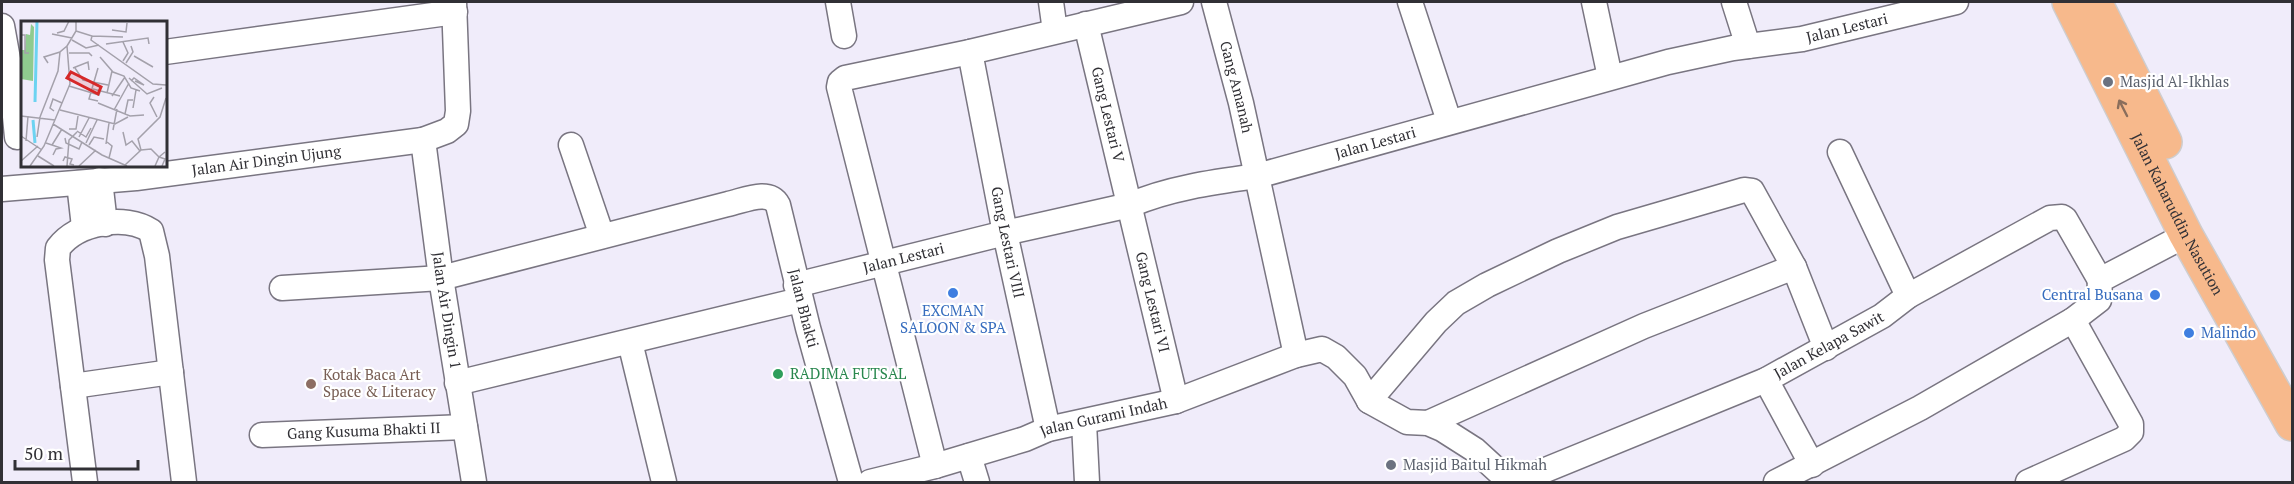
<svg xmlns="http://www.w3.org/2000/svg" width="2294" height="484" font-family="'PT Serif',serif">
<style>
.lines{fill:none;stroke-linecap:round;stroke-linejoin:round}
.minor-casing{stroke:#797581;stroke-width:27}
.highway-casing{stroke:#cecdcf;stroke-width:36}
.minor{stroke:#fff;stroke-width:24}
.highway{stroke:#f7b98c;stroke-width:33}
.oneway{stroke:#8a6e5c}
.worship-dot{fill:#6b7280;stroke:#fff;stroke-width:2}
.shop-dot{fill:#3f7fe0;stroke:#fff;stroke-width:2}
.leisure-dot{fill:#2e9e5b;stroke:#fff;stroke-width:2}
.education-dot{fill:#8d6e63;stroke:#fff;stroke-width:2}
.labels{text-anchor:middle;stroke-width:4.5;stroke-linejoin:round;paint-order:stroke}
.street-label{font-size:15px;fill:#313035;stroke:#fff}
.worship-label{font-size:15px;fill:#5b616d;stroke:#fff;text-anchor:start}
.shop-label{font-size:15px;fill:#366cbe;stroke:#fff;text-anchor:end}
.leisure-label{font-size:15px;fill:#27864d;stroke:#fff;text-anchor:start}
.education-label{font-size:15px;fill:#785e54;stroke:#fff;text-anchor:start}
.inset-river{fill:none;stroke:#6cd3f1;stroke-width:3}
.inset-road{fill:none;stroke:#a4a1ab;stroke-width:1.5}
.view{fill:#d62828;fill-opacity:0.15;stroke:#d62828;stroke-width:3}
.inset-edge{fill:none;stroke:#313035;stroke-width:3}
</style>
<rect width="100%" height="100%" fill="#f0ecfa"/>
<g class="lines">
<g class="minor-casing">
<g id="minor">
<path d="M838,2L844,36"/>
<path d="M1051,2L1055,31"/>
<path id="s1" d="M1214,2L1241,103L1296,355"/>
<path d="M1410,2L1449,121"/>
<path d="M1594,2L1610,77"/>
<path d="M1734,2L1748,46"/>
<path id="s2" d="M1086,24L1176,401"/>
<path d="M2,26L11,76L17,137"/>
<path d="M165,52L455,12"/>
<path id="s3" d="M970,52L1005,233L1048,429"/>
<path id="s4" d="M423,140L441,278L474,482"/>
<path d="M571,145L602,236"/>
<path d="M1840,152L1908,296"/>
<path d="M100,180L105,224"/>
<path d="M79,183L84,227"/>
<path id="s5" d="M2,189L136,178L423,140L447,131L456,124L458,111L454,2"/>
<path id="s6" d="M796,285L1005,233L1130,205C1169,188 1214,182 1257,176L1668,62L1733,48L1802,39L1956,2"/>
<path id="s7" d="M282,288L441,278L728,204C743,201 769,188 778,205L808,328L851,482"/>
<path d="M630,342L664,482"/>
<path d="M1766,380L1812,465"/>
<path d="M457,383L800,300"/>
<path d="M73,386L171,372"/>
<path d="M1369,401L1436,322L1456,303L1487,285L1558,251L1617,227L1744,190L1752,191L1794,267L1826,348"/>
<path d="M1084,423L1087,482"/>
<path d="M1428,423L1644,326L1794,267"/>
<path id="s8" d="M262,435L465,427"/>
<path d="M969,456L977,482"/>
<path d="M935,466L839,87L840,82L845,78L970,52L1181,2"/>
<path d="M85,482L57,260L58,248C77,222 125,214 151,231L157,256L184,482"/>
<path id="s9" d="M870,482L935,466L1025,439L1048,429L1176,401L1296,355L1322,349L1336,357L1355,376L1369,401L1407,422L1428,423L1442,429L1475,450L1510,482"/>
<path id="s10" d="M1516,482L1766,380L1882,316L1908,296L2050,218L2062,217L2065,219L2100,280"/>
<path d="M1776,482L1920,408L2073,320L2099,300L2100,280L2186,235"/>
<path d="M2028,482L2124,439L2131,432V424L2073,320"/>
</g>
</g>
<g class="highway-casing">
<g id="highway">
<path id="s11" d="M2069,2L2186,235L2292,424"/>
<path d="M2095,2L2165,142"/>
</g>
</g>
<use href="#minor" class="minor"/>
<use href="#highway" class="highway"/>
</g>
<defs><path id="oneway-shaft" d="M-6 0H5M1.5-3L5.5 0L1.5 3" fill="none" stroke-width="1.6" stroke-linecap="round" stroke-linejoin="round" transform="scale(1.5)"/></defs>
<use class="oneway" href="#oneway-shaft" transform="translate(2123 108) rotate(-117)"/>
<g class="worship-dot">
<circle cx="2108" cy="82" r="6"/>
<circle cx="1391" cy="465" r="6"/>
</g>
<g class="shop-dot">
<circle cx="953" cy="293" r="6"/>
<circle cx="2155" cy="295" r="6"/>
<circle cx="2189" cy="333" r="6"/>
</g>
<circle class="leisure-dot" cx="778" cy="374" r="6"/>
<circle class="education-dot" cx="311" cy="384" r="6"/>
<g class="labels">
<g class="street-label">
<text dy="5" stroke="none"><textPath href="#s6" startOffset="1083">Jalan Lestari</textPath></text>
<text dy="5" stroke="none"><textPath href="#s1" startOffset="88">Gang Amanah</textPath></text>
<text dy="5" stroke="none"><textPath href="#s2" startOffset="93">Gang Lestari V</textPath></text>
<text dy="5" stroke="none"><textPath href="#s6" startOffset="597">Jalan Lestari</textPath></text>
<text dy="5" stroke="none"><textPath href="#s5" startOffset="266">Jalan Air Dingin Ujung</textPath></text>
<text dy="5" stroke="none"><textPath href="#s11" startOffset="238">Jalan Kaharuddin Nasution</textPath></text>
<text dy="5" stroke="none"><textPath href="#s3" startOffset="194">Gang Lestari VIII</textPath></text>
<text dy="5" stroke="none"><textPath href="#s6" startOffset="111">Jalan Lestari</textPath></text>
<text dy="5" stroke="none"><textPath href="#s2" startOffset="286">Gang Lestari VI</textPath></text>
<text dy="5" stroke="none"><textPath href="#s7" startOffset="616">Jalan Bhakti</textPath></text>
<text dy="5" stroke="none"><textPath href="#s4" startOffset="172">Jalan Air Dingin 1</textPath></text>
<text dy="5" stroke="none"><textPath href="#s10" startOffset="342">Jalan Kelapa Sawit</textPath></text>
<text dy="5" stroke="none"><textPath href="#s9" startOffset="243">Jalan Gurami Indah</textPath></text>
<text dy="5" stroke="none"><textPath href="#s8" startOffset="102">Gang Kusuma Bhakti II</textPath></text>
</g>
<g class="worship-label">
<text x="2120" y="87">Masjid Al-Ikhlas</text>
<text x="1403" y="470">Masjid Baitul Hikmah</text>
</g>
<g class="shop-label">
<text x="2143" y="300">Central Busana</text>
<text x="953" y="316" text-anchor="middle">EXCMAN<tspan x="953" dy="17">SALOON &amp; SPA</tspan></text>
<text x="2201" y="338" text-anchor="start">Malindo</text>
</g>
<g class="leisure-label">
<text x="790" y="379">RADIMA FUTSAL</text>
</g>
<g class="education-label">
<text x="323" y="380">Kotak Baca Art<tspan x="323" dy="17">Space &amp; Literacy</tspan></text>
</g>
</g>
<g transform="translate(21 21)">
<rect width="146" height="146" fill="#f0ecfa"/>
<path d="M10,3L13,6L12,60L0,58V29H4L5,13L9,14Z" fill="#8fcb8f"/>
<path class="inset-river" d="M14,81L16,0M12,99L14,122"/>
<path class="inset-road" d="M91,9L105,11L106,2M55,10L71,15L70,19L132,63L145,64M36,12L43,10L48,0M31,13L51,17M0,14H4V32H8M71,15L102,16M51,19L65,27L78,24M102,21L107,32L102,40M85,23L127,17L128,23M48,32H68L71,35M113,35L132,46M79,36L92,51L103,55L110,67L119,70M27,42L23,36L39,31M105,42L112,31L110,25M52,47L67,41L68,49M54,47L62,59L87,64M77,47L68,78L77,80M108,57L126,73L141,67M110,60L113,57L123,64L114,60M48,65L78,74L79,71M72,68L99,75M86,72L91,50M91,75L104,56M133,76L129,82L136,96M77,82L109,95L123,94M112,87L115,69M39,89L94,103L107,96M93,89L108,62M33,90L29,87L32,78L41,82M104,93L107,79H112M0,95L34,99M19,96L37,50L39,31L46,25M32,103L81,134L106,145M48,108H55L57,95M92,109L96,88M56,110L65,116L70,107M102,111L105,124L111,120L119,130M0,115L21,129M16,116L19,96M58,116L68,97M44,117L45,122L58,128L61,121M5,120L7,95M86,121L91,125L88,137M25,122L40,127L35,128L32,134M65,122L76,99M85,123L88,102M31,124L41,108M68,124L73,116L83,118M120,129L130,128L138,136L144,131M17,135L33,145M0,140L17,125M42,140L44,136L51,138L49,143L53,144M104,144L120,129L117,118L139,96L145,77M9,145L23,125L49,63L46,25L55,10V0M46,145L48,119L56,111M58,145L75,129M134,145L138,136L144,138L141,145"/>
<path class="view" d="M50,51L80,66L77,73L46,57Z"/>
<rect width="146" height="146" class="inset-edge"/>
</g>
<rect width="2294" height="484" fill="none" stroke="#313035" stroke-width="6"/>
<path d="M15 460v9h123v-9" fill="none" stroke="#313035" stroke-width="3"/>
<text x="24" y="460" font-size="18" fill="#313035" stroke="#ffffff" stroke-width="4.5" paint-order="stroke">50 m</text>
</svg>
